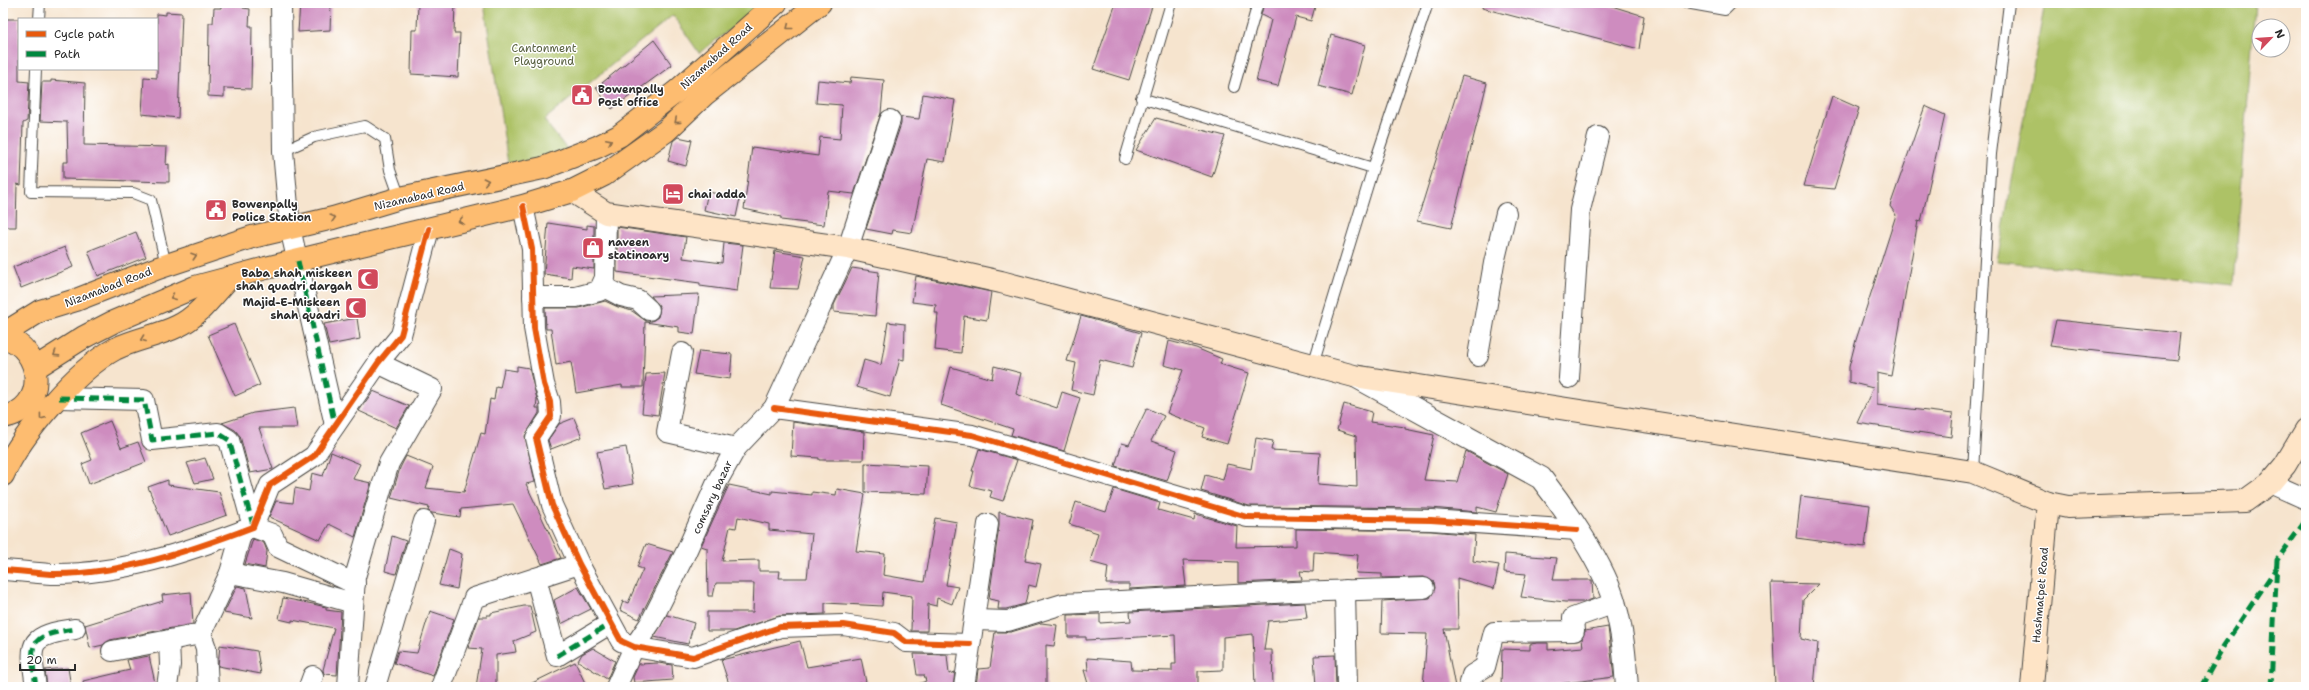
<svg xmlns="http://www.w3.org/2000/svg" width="2309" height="690" font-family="'Shantell Sans',sans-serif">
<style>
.green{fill:#adc266;stroke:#6c7648}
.building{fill:#ce8cbf;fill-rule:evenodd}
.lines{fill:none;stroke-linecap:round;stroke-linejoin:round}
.service-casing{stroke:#494743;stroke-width:12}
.minor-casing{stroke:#494743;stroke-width:22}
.tertiary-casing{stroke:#494743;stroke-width:24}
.secondary-casing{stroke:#494743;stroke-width:24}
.trunk-casing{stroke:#494743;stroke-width:24}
.service{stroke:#fff;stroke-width:10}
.minor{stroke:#fff;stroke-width:20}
.tertiary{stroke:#fff;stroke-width:22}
.secondary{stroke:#fee4c6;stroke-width:22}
.trunk{stroke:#fdbc70;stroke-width:22}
.quiet{stroke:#00873e;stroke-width:5;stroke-dasharray:10 5;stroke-linecap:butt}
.cycleway-casing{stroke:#fff;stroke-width:8}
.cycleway{stroke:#e8590c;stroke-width:6}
.oneway{stroke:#8a6c4a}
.labels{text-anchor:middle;stroke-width:3;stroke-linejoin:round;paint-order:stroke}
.park-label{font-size:11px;fill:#586040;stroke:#fff}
.street-label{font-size:11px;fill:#2b2b2b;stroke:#fff}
.poi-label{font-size:11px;font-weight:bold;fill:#2b2b2b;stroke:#fff;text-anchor:start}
</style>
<rect width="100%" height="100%" fill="#fff"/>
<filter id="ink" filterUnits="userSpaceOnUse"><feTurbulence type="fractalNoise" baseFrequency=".025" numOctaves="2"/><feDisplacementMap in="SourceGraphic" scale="8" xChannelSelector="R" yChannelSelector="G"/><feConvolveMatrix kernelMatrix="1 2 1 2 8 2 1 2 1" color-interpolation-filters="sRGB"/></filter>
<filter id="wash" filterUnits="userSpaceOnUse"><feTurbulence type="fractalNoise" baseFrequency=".012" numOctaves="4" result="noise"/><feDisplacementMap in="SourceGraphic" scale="16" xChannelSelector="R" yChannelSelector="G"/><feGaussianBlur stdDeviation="0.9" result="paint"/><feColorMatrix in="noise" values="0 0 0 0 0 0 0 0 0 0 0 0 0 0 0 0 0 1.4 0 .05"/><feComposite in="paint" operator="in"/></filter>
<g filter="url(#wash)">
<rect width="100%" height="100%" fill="#f6e4ce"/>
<g class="green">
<path d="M484,3H765L699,53L673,15L544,120L573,157L510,177Z"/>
<path d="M2045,3H2255L2234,285L1997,261Z"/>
</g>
<g id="blocks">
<g class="building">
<path d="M300,3H331L330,30L298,32Z"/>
<path d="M418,3H455L454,33H460L458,77L411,74L412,30H417Z"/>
<path d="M1116,3H1153L1129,80L1093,69Z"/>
<path d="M1264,3H1316L1311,21L1296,17L1278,86L1256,81L1271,20L1261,15Z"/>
<path d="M1483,3H1602L1644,16L1639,49L1482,8Z"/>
<path d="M221,5L243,6V8L250,9L249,26H252L251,89L224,88V97L208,96L209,23H213L214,8H221Z"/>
<path d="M166,12L182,13L178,118L142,114L144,77L157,78V14L166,15Z"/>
<path d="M3,19H19V81L29,82L27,121L23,123L21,185L17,184L16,227H3Z"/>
<path d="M1331,35L1365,45L1352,95L1318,86Z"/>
<path d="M654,40L672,65L612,109L596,88Z"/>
<path d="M1462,76L1487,83L1451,228L1417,221Z"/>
<path d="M851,77L884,80L881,113L854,194L828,191L824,225L781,220V217L744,209L752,147L818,156L820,137L840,139L842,105L816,103L818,80L850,83Z"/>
<path d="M51,80L85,83L84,145L167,147L166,165L169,164V182L63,179V162H68L67,122L40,121L42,82H51Z"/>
<path d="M923,94L955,100L945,162L927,159L912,233L893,230L892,234L866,229L901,124V117L919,119Z"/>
<path d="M1832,96L1859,108L1834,189L1804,186Z"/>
<path d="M1925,106L1945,115L1921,222L1918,221L1891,376L1877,373V405L1953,414L1951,437L1857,423L1873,388L1849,382V367L1856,340L1896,215L1890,206Z"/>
<path d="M1156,118L1225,136L1212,177L1136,150Z"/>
<path d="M678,137L692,140L686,166L668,161L673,141Z"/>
<path d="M708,192L740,198L736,217L704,210Z"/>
<path d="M548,223L587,229V225L594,226V269L572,266L571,278L544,274Z"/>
<path d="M617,227L686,237L683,258L722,263L724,243L743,245L737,291L700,286V283L617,272Z"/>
<path d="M136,232L146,257L98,276L88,251Z"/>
<path d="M65,247L73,267L21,288L13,267Z"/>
<path d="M775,251L805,256L798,289L770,288Z"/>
<path d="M852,268L879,272L875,316L834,312V305Z"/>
<path d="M916,276L991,292L987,320L964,316L961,353L935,350L938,313H935L936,305L912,302Z"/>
<path d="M699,294L694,334L679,332V327L645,322L643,387H622V385L576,393L571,362L556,365L551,329H546L545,308H579L605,301L618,307L632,311L646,321H652L658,317L660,307L651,296Z"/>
<path d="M1081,316L1141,333L1132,368L1100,360L1093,395L1071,390L1076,363L1067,361Z"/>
<path d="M357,318L360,339L329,345L324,324Z"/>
<path d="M2056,320L2180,333L2177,360L2050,346Z"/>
<path d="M888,322L905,324L904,360L900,359L890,397L857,387L864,360L881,365Z"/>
<path d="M234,324L260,385L235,396L208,335Z"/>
<path d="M1169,341L1196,348L1222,359L1220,364L1249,373L1227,444L1202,437L1205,428L1167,413L1183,370L1164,365Z"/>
<path d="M699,351L732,354L730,379L694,374Z"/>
<path d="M517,366L529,368L537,399L536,408H539V413L525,436L535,482L526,484L561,558L542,564L513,504L461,509L460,517L432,513L428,511L429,507L391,498L400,468L406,456L433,467L426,488L464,492L481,433L485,434L490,399L494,400L496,387L500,388L504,369L517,371Z"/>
<path d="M994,366L1021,373L1016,394L1057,408L1062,392L1080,398L1064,451L1011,435L1013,429L941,405L951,367L992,379Z"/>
<path d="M665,373L658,415L642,413L646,374Z"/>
<path d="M373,391L409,406L396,428L359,411Z"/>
<path d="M1344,404L1372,412L1370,422L1405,427V429L1434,435L1424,480L1457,482L1466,451L1508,474L1496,512L1477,507V512L1431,508L1249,506L1201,491L1205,475L1223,480L1227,464L1251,469L1256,438L1273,441L1271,450L1320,453L1318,484L1357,487L1356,436L1337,430Z"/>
<path d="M294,408L297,428H259L273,469L250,473L240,436L235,430L222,423L253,413Z"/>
<path d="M1147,408L1164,416L1151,441L1177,450L1167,481L1115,466L1122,443L1129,445Z"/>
<path d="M574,418L582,437L551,449L548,440L559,424Z"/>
<path d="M110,421L121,448L138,442L146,462L89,484L82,464L92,460L81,433Z"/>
<path d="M793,422L864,432L863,460H819V458L791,456Z"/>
<path d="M626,447L633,484L605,489L597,452Z"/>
<path d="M979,449L1017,460L1003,501L990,497L992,491L970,486L974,471H972Z"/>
<path d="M331,452L360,464L353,479L371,483L355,537L329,524L320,540L269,517L276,501L293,503L295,488L309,491L312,473L323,476Z"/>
<path d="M205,458L213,479L195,483L187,463Z"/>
<path d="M865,463L928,466L926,494L865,492Z"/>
<path d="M168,480V485L219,492L227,515L168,536L148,487Z"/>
<path d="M729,485L772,494V491L812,495V492L836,495L837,489L865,494L856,551L885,554L883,575L924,582L935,518L957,522L946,585L958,587L952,604L937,598L936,606L928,604L927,631H911L912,596L883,592L882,606L825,603V614L779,616L734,631H707V612H753L754,583H716L713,596H708L707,548L701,546ZM738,517L769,524V530L812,534L807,578H779L780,571H759V560L722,561L730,527L736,528Z"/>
<path d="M1114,489L1160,503L1158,510L1194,520L1195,514L1237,526L1236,547L1296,546V529L1431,531L1475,535L1473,561L1499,565L1494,589L1457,578L1458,629H1444L1455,687H1423L1427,634L1381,633L1382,601L1430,598L1435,588L1434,582L1424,577L1382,578V574L1356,573L1358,555L1314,552L1313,572L1300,571L1302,580L1238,583V562L1183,560L1186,586L1129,589V584H1106L1108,567L1090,562L1098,533L1069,524L1076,502L1106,512Z"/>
<path d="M1801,496L1870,505L1865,547L1796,538Z"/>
<path d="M999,512L1033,520L1025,561L1041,564L1036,587L1029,585L1025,604L1006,609H998L999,601L989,599L999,526Z"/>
<path d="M392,536L406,541L396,574L385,571Z"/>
<path d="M253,539L264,543L267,551L265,568L245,564Z"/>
<path d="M646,544L673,552L639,619L620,610L623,601L628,603L643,569L637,567Z"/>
<path d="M449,549L462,554L457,589L439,585Z"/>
<path d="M1505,554L1557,558L1553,580H1592L1593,599L1584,602H1565L1521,597L1526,574L1504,572Z"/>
<path d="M1771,583L1819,584L1803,600L1801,639L1818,643L1814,687L1795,685V687H1775Z"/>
<path d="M237,586L246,588L252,618L224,613Z"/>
<path d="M578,587L591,609L561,624L554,600Z"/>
<path d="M191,592L193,624L110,640L103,645L90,648L85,625L163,601L162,595Z"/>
<path d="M283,598L313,604L326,607V610L341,612L337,675L324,674L323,670L334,628L292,620V622L279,619Z"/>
<path d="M1305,603L1307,618L1268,621L1264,650H1272L1273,687H1255L1253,634L1223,637V670L1198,671V687H1089L1084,670H1088L1087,658L1131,661L1132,670L1172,671V664H1176L1175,635L1086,640V637H1068V615L1100,614V623L1131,621L1130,612Z"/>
<path d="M524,606H530L536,632L514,641L516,652L496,655V687H476L482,649L468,648L479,617H487V615H491V613Z"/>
<path d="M430,611L454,619L433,676L394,663L398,651L417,653Z"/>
<path d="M667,615L694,623L688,644L654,637Z"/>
<path d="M1041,623L1057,625L1054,646L1046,645V687H976L978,669L990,668L995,632H1011Z"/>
<path d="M1608,627L1614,677L1550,685V687H1501L1502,649L1530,650V644L1538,643H1548V650L1583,647L1582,639L1585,631Z"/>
<path d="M800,641L807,667L861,658L866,682L838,687H730L721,660Z"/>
<path d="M220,645L257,651L261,674L218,666Z"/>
<path d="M593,648L615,661L607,679L578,661L582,654Z"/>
<path d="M914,654L947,655L949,674L955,672L953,687H918V684L926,681L924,675H917Z"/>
<path d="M1335,655L1336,687H1316L1314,656Z"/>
<path d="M149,656L156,687H84L83,681L130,670L127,660Z"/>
<path d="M575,662L587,687H524Z"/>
<path d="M658,663L672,665L673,680L634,683L633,677L639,664Z"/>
<path d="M68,668L71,687H47L45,670Z"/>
</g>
</g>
</g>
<g filter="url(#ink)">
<use href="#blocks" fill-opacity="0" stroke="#494743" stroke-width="1"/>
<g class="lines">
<g class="service-casing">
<g id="service">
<path d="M1686,3L1725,10L1732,3"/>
<path d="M39,19L40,3"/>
<path d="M36,69L31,192L133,193L151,200L166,265"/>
<path d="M1234,87L1258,3"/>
<path d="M1141,98L1373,168"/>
<path d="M283,151L314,137L365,126L385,139L390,170L400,198"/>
<path d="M1125,159L1171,3"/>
<path d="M1313,365L1373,168L1428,3"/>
<path d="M1973,472L1991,154L2009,3"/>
<path d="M3,685L4,687"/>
</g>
</g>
<g class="minor-casing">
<g id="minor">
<path d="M281,3L283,151L290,228L335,425"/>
<path d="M523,206L532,249L534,328L544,384L550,402L551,416L536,438L552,505L579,564L621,641L634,647L693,657L780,627L843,625L894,633L906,642L970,644"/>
<path d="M602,286L621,296L638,300L649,310"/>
<path d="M533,297H576L599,291L605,278L606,213"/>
<path d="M682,353L667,432L736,448"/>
<path d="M1478,356L1494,263L1506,213"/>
<path d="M1569,378L1580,210L1598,137"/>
<path d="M59,398L144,400L152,440L218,433L229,440L253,527L272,534L278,547L355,584"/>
<path d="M774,408L972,435L1247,517L1431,520L1577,530"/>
<path d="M2270,483L2306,499"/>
<path d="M3,570C19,571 36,573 52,574C120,575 190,551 253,527L270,485L314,456L378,363L401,335L429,229"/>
<path d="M230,573L283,583L353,603"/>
<path d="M536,578L557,656L611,623"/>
<path d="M1345,590L1347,687"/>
<path d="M974,620L1008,621L1063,604L1293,592L1424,588"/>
<path d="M201,634L206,648L208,687"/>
<path d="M112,651L201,634L230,573L242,531"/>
<path d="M36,687C30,643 26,636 75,629"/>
<path d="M167,687L170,665L169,640"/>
<path d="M309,687L313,676"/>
<path d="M348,687L355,577L389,463L432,389L378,363"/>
<path d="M375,687L424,521"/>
<path d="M441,687L474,598L579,564"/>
<path d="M616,687L634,647L651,622L686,552L718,480L736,448L774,408L848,248L890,120"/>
<path d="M964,687L988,524"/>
<path d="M1469,687L1472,675L1485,667L1494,632L1574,631L1573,618L1615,603"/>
</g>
</g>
<g class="tertiary-casing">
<path id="tertiary" d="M1357,377L1541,478C1566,510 1605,566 1615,605C1623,632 1625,659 1627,687"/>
</g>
<g class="secondary-casing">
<g id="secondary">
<path d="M572,191L606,213L848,248L1001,282L1354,376L1973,472L2048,503L2068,507L2245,501L2270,483L2285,465L2306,430"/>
<path d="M2032,687L2048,503"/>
</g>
</g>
<g class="trunk-casing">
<g id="trunk">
<path d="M3,334L40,311L76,300L158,268L252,237L333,218L400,198L543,168L597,147L619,136L677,91L776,3"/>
<path d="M3,337C45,348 48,410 3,417"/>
<path d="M35,368L84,337L113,322L195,287L266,268L523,206L572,191L604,175L666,131L705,94L820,3"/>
<path d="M3,475C21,435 76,370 115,349C135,339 158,336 178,326C198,317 214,294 229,278"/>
</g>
</g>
<use href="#service" class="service"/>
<use href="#minor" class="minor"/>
<use href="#tertiary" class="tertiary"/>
<use href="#secondary" class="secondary"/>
<use href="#trunk" class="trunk"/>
<g class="quiet">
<path d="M298,261L335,425"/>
<path d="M59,398L144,400L152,440L218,433L229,440L253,525"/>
<path d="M557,656L611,623"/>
<path d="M36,687C30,643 26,636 75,629"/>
<path d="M2201,687L2223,647L2277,567"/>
<path d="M2271,687L2277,560L2306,520"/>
</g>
<g class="cycleway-casing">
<g id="cycleway">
<path d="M523,206L532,249L534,328L544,384L550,402L551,416L536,438L552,505L579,564L621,641L634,647L693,657L780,627L843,625L894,633L906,642L970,644"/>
<path d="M774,408L972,435L1247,517L1431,520L1577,530"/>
<path d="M3,570C19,571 36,573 52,574C120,575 190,551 253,527L270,485L314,456L378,363L401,335L429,229"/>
</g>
</g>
<use href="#cycleway" class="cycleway"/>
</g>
<defs><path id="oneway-chevron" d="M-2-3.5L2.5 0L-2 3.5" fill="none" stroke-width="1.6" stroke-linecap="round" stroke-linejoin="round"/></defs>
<g class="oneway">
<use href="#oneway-chevron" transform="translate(789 27) rotate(142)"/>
<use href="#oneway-chevron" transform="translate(677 121) rotate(139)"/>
<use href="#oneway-chevron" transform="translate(609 141) rotate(-26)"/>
<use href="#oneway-chevron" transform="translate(486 181) rotate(-12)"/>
<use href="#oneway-chevron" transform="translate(333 218) rotate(-15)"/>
<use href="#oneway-chevron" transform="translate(461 221) rotate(167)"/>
<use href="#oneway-chevron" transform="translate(194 256) rotate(-18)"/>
<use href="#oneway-chevron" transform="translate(173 297) rotate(157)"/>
<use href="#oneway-chevron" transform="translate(143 339) rotate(159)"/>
<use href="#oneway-chevron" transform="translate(56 354) rotate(147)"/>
<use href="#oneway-chevron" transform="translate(42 417) rotate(127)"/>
</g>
</g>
<defs>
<g id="civic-square" transform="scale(1.15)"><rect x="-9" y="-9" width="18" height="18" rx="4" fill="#d1495b" stroke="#fff"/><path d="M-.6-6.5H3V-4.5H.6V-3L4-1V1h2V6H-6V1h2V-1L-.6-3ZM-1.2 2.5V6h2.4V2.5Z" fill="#fff"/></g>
<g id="hotel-square" transform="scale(1.15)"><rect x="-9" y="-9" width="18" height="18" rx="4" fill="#d1495b" stroke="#fff"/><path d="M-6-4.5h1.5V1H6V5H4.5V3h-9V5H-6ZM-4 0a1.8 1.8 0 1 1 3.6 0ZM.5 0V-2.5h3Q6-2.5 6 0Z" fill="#fff"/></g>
<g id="shop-square" transform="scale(1.15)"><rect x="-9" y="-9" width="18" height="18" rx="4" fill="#d1495b" stroke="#fff"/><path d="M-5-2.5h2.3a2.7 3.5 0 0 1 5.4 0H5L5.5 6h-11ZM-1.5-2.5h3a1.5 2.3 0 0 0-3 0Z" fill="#fff"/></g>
<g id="mosque-square" transform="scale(1.15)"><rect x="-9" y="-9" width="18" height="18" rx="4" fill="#d1495b" stroke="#fff"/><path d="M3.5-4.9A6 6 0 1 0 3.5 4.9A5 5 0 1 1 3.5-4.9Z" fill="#fff"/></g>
</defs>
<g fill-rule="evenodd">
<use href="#civic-square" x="582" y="95"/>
<use href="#hotel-square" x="673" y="194"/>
<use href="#civic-square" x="216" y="210"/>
<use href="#shop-square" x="593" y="248"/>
<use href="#mosque-square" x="368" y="279"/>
<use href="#mosque-square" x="356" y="308"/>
</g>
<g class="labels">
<g class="park-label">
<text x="544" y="52">Cantonment<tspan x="544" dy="13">Playground</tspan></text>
</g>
<g class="street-label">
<text transform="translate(716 56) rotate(-42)" y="4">Nizamabad Road</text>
<text transform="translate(419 196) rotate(-13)" y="4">Nizamabad Road</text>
<text transform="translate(108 287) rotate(-21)" y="4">Nizamabad Road</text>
<text transform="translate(712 497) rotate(-65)" y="4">comsary bazar</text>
<text transform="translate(2040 595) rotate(-85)" y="4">Hashmatpet Road</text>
</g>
<g class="poi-label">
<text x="598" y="93">Bowenpally<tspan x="598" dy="13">Post office</tspan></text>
<text x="688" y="198">chai adda</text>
<text x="232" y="208">Bowenpally<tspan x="232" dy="13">Police Station</tspan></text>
<text x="608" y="246">naveen<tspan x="608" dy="13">statinoary</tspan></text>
<text x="352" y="277" text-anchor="end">Baba shah miskeen<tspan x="352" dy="13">shah quadri dargah</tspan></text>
<text x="340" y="306" text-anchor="end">Majid-E-Miskeen<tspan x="340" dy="13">shah quadri</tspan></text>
</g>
</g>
<rect width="2309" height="690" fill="none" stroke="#fff" stroke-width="16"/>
<rect x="18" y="18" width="140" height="52" fill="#ffffff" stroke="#aaaaaa"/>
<rect x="26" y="31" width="20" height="6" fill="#e8590c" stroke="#aaaaaa"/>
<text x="54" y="38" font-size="12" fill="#2b2b2b">Cycle path</text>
<rect x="26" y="51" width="20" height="6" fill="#00873e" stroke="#aaaaaa"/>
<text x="54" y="58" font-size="12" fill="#2b2b2b">Path</text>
<g transform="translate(2271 38) rotate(65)"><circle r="19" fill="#ffffff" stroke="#aaaaaa"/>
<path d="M0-3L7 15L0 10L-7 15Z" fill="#d1495b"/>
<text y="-6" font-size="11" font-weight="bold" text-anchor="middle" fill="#2b2b2b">N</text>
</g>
<path d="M20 664v6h55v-6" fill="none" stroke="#2b2b2b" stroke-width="2"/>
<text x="26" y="664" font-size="12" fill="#2b2b2b" stroke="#ffffff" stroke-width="3" paint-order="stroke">20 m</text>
</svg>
